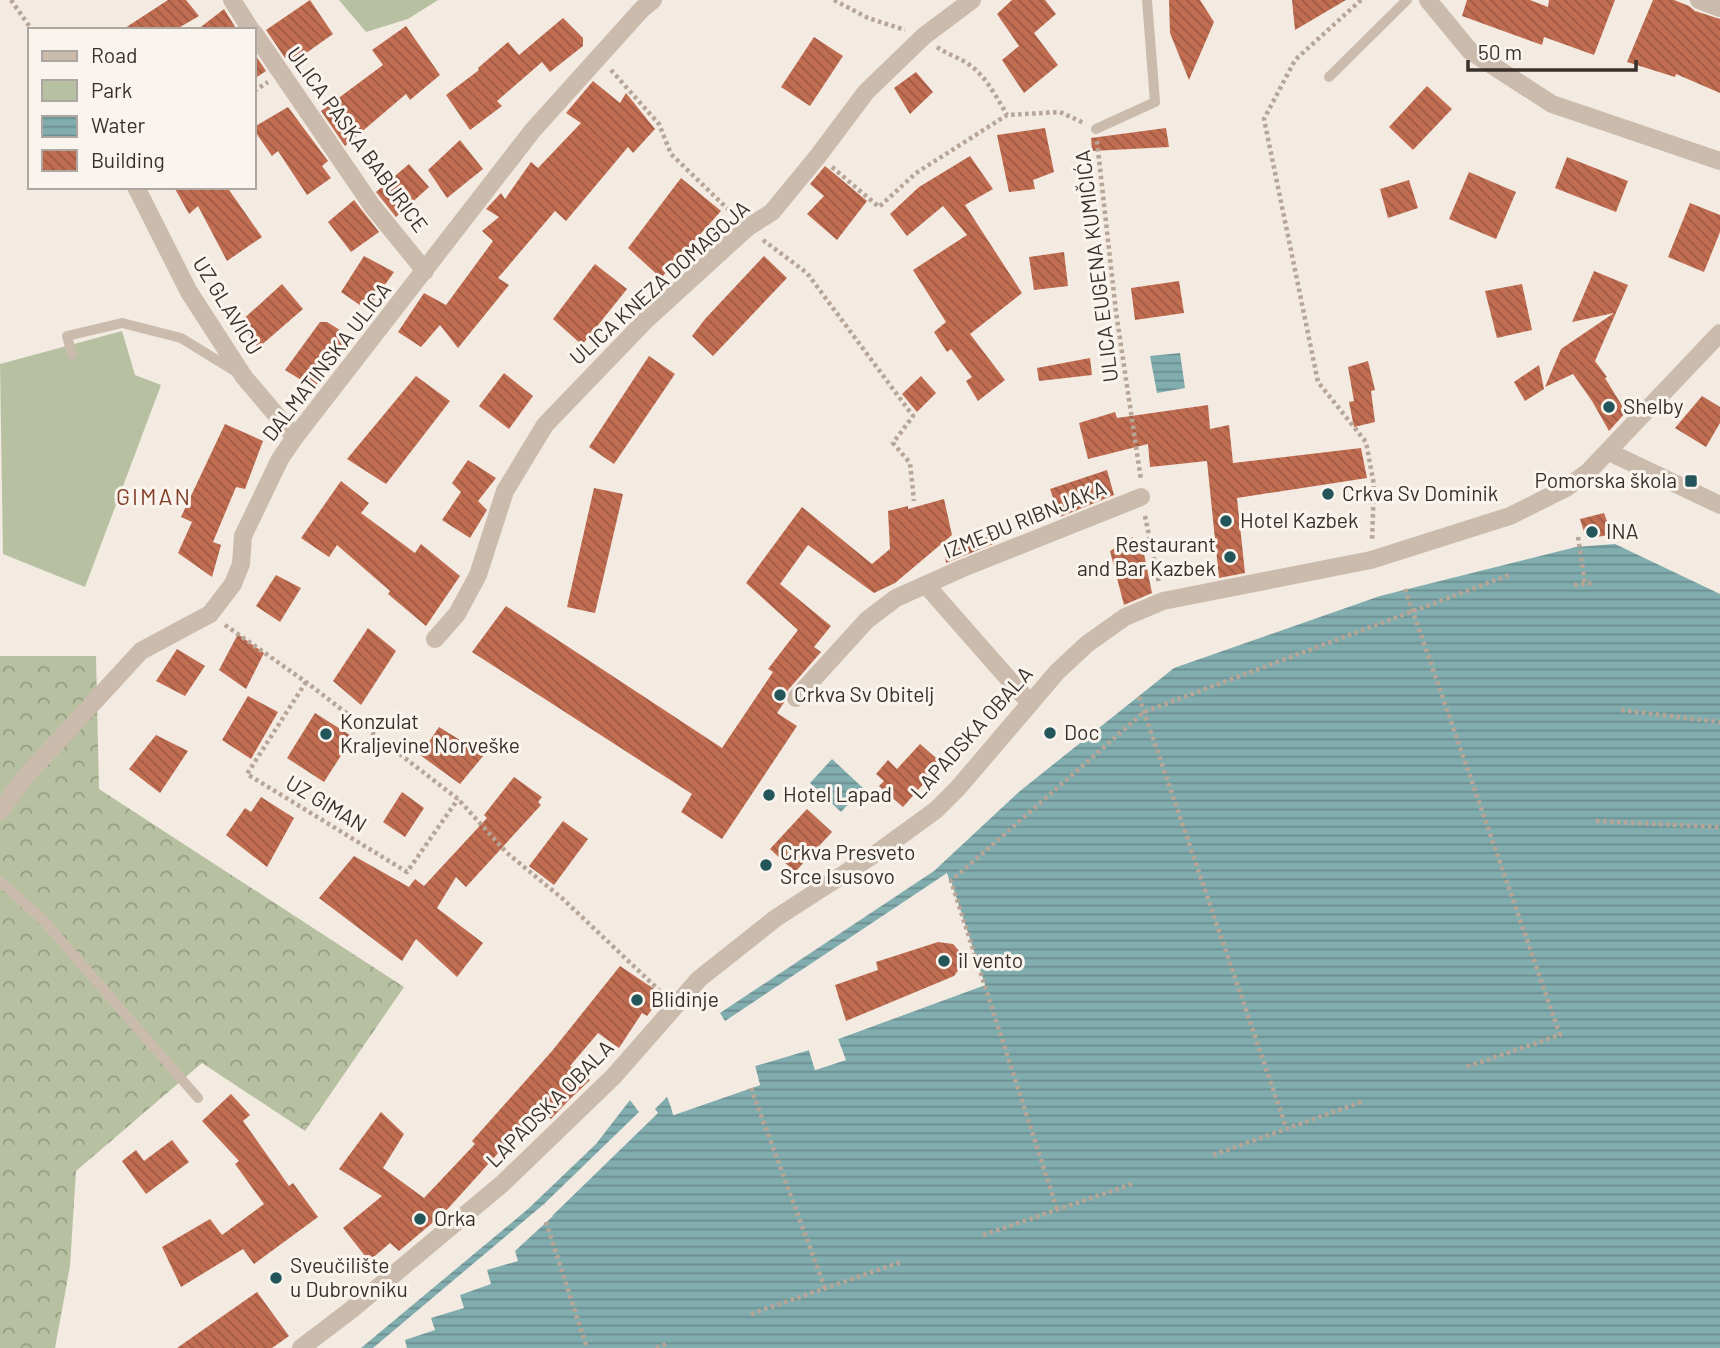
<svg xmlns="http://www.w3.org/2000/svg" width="1720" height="1348" font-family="Barlow,sans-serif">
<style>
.green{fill:#b7c1a1}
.forest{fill:url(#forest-crowns)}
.water{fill:url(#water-rules)}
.pier{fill:#f3eae1}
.building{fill:url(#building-back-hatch)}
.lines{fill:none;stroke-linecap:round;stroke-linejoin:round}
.path{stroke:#b7a597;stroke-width:4.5;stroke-dasharray:3.5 3.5;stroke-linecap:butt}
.lane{stroke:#cbbbad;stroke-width:10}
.street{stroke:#cbbbad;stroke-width:18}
.poi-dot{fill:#22565a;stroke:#faf4ee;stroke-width:2.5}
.labels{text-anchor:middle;stroke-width:6;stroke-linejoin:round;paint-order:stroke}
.street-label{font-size:21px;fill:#39302b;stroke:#faf4ee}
.poi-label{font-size:21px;fill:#39302b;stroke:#faf4ee;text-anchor:start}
.neighbourhood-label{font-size:23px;letter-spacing:2px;fill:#853e28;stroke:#faf4ee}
</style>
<defs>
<pattern id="forest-crowns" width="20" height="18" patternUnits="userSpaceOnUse" patternTransform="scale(1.75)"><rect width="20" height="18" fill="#b7c1a1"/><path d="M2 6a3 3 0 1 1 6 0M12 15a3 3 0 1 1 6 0" fill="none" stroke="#969d83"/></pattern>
<pattern id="water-rules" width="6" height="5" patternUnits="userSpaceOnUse" patternTransform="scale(1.75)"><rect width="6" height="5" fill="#81adaf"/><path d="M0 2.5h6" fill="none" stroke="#6b8d8f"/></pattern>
<pattern id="building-back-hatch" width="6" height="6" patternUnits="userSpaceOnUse" patternTransform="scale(1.75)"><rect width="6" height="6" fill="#c16d51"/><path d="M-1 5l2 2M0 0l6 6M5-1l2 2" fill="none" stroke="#9e5a43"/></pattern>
</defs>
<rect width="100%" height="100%" fill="#f3eae1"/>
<g class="green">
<path d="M339,0H438L408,19L366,32Z"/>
<path d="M122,331L135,375L161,385L85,587L3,554L0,364Z"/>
</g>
<path class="forest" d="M0,656H96L99,789L404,987L305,1131L202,1063L76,1171L70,1266L55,1348H0Z"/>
<g class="water">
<path d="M1180,353L1185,388L1157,393L1150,356Z"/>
<path d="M1615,544L1720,594V1348H361L528,1209L596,1144L630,1100L639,1112L544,1204L552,1216L658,1113L655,1109L667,1097L674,1115L760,1085L755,1066L809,1050L815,1070L845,1060L838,1039L985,985L947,873L725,1021L720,1013L934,871L1020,791L1174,668L1380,596L1576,547Z"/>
<path d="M832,759L863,788L841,812L810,783Z"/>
</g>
<g class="pier">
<path d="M951,881L985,985L838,1039L846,1060L815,1070L809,1050L755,1066L760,1085L673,1115L668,1094L675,1110L756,1083L751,1067L753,1063L808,1046L812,1048L817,1066L841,1058L834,1040L836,1036L981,983L948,883Z"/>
<path d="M544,1204L553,1216L515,1251L518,1261L487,1270L491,1284L460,1295L464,1308L431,1318L435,1330L405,1340L407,1348H373Z"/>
</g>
<g class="building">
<path d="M168,0H186L199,16L175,30H122Z"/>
<path d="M310,0L333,34L295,61L291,54L285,58L266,30Z"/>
<path d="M1012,0H1045L1056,14L1034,33L1058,65L1024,93L1002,60L1019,46L997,14Z"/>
<path d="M1169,0H1200L1214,22L1189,80L1170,33Z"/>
<path d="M1292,0H1346L1295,30Z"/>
<path d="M1467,0H1530L1548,7L1549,0H1615L1594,55L1544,37L1542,45L1462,16Z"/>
<path d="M1653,0H1674L1689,6L1695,11L1720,19V93L1676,74L1675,77L1627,62Z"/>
<path d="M224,9L237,30H197Z"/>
<path d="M563,18L583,38V46L550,72L542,62L497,101L502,106L470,130L446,95L479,70L478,68L508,42L519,55Z"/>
<path d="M406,26L440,75L410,100L406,94L345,146L321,111L383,65L372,50Z"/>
<path d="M814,37L843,56L810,106L781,87Z"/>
<path d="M254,53L266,71L254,79Z"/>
<path d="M916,72L933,92L910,114L894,88Z"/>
<path d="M593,81L620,103L626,93L655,129L633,153L628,147L566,221L555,211L498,278L509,285L458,348L440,325L421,347L398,332L424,293L446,305L493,241L482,231L499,217L486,209L501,193L505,199L531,162L538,168L581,123L566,113Z"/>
<path d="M1427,86L1452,109L1413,150L1389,127Z"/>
<path d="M288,107L328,161L322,166L331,178L307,195L278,151L272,156L254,130V127Z"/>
<path d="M1045,128L1054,172L1033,180L1035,189L1009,192L997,135Z"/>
<path d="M1166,128L1169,147L1092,151L1091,138Z"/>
<path d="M460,140L483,169L447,198L428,170Z"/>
<path d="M970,156L993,189L965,205L1022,293L970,334L1005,380L978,401L966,381L972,377L951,349L947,352L934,332L946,322L913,270L967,235L943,206L907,236L890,214L919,187Z"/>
<path d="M1567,157L1628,181L1616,212L1555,188Z"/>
<path d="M409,164L429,187L396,217L376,192Z"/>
<path d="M825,166L867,201L837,240L807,214L824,196L810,184Z"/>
<path d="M1469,172L1516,192L1496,239L1449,219Z"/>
<path d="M681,178L721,211L661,278L628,248Z"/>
<path d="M1409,180L1418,208L1388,218L1380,189Z"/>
<path d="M174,187H227L262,237L227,261L198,206L189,214Z"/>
<path d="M354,200L379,232L351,252L328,222Z"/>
<path d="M1690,203L1720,215V232L1704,272L1668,257Z"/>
<path d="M1064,252L1068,286L1034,290L1029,257Z"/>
<path d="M364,256L394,272L367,310L341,292Z"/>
<path d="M764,256L787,278L713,356L692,336L705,319Z"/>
<path d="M595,264L627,289L582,345L553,319Z"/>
<path d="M1594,271L1628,285L1595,361L1607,377L1605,378L1626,412L1609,431L1592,401L1573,374L1545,387L1561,349L1614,313L1572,322Z"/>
<path d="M1179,281L1184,313L1135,320L1131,288Z"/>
<path d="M282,284L303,309L258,348L239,323Z"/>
<path d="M1522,284L1532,330L1497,338L1485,291Z"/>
<path d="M320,322H327L351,337L314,388L285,370Z"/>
<path d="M649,356L675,374L614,464L589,447Z"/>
<path d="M1090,358L1092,375L1039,381L1037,368Z"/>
<path d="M1368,361L1375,390L1371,391L1375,422L1354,427L1349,402L1354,401L1348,367Z"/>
<path d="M1539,365L1544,389L1525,401L1514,382Z"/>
<path d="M504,373L533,396L509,429L479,406Z"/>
<path d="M416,376L450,401L386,484L347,459Z"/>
<path d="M921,376L936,393L917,412L902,394Z"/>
<path d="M1702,396L1720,407V423L1706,447L1675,428Z"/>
<path d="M1208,405L1210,429L1229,425L1233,463L1361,448L1367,478L1237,498L1245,573L1219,578L1207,461L1150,467L1148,444L1088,459L1079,423L1115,412L1117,418Z"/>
<path d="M225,424L263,441L245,489L236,487L213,542L221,545L212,577L178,553L192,522L181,517Z"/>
<path d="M468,460L496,478L478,501L487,510L470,538L442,520L461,492L452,483Z"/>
<path d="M1107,470L1114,495L1060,517L1050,489Z"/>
<path d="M341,481L369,503L361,513L415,553L421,544L460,576L426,626L388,594L390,591L337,545L329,557L301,538Z"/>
<path d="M594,488L623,494L595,613L567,607Z"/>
<path d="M944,499L952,535L895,583L874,593L808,545L780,584L831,626L814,647L821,652L788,690L785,701L777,713L797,726L722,839L681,812L692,794L472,652L506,606L722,748L773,672L768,669L798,630L746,583L802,507L872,564L890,549L888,511L908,506V509Z"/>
<path d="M1604,513L1612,535L1586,538L1580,519Z"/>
<path d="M990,534L993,544L946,563L945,554Z"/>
<path d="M1133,537L1134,546L1142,544L1152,593L1124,605L1110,551Z"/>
<path d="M276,575L301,588L280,622L256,606Z"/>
<path d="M368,628L396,651L361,705L333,681Z"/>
<path d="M238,634L264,653L246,689L219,670Z"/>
<path d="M177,649L205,666L185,696L156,681Z"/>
<path d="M248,696L278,712L251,759L222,740Z"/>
<path d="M315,713L353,737L324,782L287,758Z"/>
<path d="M439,727L484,755L460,784L420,755Z"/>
<path d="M156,735L188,751L160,793L129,769Z"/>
<path d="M920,744L942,763L903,807L879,786L884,781L876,774L888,760L897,769Z"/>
<path d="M514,777L542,797L538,802L541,805L466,887L456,877L437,908L483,943L457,977L416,939L402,961L319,898L354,856L409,887L415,879L424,886L487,818L484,815Z"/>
<path d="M402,792L424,808L405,837L383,822Z"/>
<path d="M261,797L294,818L267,867L226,835L245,808L251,812Z"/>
<path d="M807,809L832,832L795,872L770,849Z"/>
<path d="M563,821L588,839L554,885L529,866Z"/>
<path d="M938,942L953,944L961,953L962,965L954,976L846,1021L835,985L878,970L876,962Z"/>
<path d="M620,966L663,995L647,1016L642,1013L619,1048L598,1033L570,1066L590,1080L570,1099L551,1119L538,1109L444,1213L399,1251L390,1243L369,1261L343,1228L382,1196L339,1169L381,1112L404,1134L383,1168L424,1198L475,1144L472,1141L552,1051Z"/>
<path d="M231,1094L250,1115L243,1121L289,1186L293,1183L318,1217L254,1264L243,1249L181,1287L162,1247L210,1219L222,1235L264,1204L235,1164L239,1161L202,1121Z"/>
<path d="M172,1140L189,1162L146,1194L122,1161L136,1150L144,1161Z"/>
<path d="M257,1292L289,1336L272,1348H177Z"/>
</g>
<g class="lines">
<g class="path">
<path d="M11,0L32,30"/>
<path d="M834,0L868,18L905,30"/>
<path d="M1361,0L1295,60L1264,119L1318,382L1366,442L1374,485L1372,541"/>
<path d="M937,47C948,55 961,58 971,66C987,78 997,98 1007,115"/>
<path d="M611,70L659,124L671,154L735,216"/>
<path d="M254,91L268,82"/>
<path d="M1097,141L1116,312L1141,480"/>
<path d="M832,167L879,207L916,173L1007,115L1060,112L1084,123"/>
<path d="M763,240L807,273L913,416L893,443L910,463L914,501"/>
<path d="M1145,516L1159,583"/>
<path d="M1578,537L1585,584"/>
<path d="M1574,585L1595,583"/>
<path d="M1405,589L1560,1035L1466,1067"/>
<path d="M225,625L306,682L458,799L507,853L563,899L662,993"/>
<path d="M306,682L247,774L407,872L458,799"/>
<path d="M1139,697L1286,1127"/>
<path d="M1621,710L1720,722"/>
<path d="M1596,821L1720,827"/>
<path d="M751,1088L825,1288"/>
<path d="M1213,1155L1364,1101"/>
<path d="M1057,1209L951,881L1144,712L1512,574"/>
<path d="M546,1222L587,1348"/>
<path d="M983,1235L1132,1184"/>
<path d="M751,1314L901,1262"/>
<path d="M656,1348L666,1344"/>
</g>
<g class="lane">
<path d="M1329,77L1407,0"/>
<path d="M1096,129L1155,102L1147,0"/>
<path d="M72,354L67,336L122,323L181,338L238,373"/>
<path d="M0,881L45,922L198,1098"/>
</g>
<g class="street">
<path d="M232,0L251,30"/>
<path d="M1428,0L1470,51L1552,104L1720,161"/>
<path d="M1699,0L1720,8"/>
<path d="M254,33L373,207L425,271"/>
<path d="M136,187L189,292L244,377L295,437"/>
<path d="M1609,452L1720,505"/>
<path d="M926,585L1029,702"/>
<path d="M435,639L457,614L478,575L505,491L545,425L646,320L747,228L772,212L818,156L866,92L924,36L972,0"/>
<path d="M796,698L867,620L896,598L963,568L1141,497"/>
<path d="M0,811L25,777L141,651L210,614L233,584L241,564L243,536L280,459L295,437L533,130L642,9L653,0"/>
<path d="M301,1348L351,1310L502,1184L614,1076L699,979L776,918L881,850L936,810L958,788L1057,672L1087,644L1125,617L1163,601L1371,560L1510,516L1566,488L1588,472L1720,333"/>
</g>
</g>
<g class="poi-dot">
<circle cx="1609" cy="407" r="7"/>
<rect x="1684" y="474" width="14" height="14" rx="3.5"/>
<circle cx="1328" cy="494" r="7"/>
<circle cx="1226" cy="521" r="7"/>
<circle cx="1592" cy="532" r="7"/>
<circle cx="1230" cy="557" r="7"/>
<circle cx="780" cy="695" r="7"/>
<circle cx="1050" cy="733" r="7"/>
<circle cx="326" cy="734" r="7"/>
<circle cx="769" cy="795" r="7"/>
<circle cx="766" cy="865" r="7"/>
<circle cx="944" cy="961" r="7"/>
<circle cx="637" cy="1000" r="7"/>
<circle cx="420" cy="1219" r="7"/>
<circle cx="276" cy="1278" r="7"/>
</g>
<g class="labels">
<g class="street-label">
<text transform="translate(357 140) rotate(54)" y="7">ULICA PASKA BABURICE</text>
<text transform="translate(1097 266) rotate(-97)" y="7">ULICA EUGENA KUMIČIĆA</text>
<text transform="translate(660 283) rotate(-42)" y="7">ULICA KNEZA DOMAGOJA</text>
<text transform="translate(227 306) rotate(58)" y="7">UZ GLAVICU</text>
<text transform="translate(327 362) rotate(-52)" y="7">DALMATINSKA ULICA</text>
<text transform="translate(1025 520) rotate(-22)" y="7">IZMEĐU RIBNJAKA</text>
<text transform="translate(972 733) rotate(-48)" y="7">LAPADSKA OBALA</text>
<text transform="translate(326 804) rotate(31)" y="7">UZ GIMAN</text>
<text transform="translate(550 1104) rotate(-45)" y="7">LAPADSKA OBALA</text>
</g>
<g class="poi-label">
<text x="1623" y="414">Shelby</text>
<text x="1677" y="488" text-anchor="end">Pomorska škola</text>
<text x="1342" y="501">Crkva Sv Dominik</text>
<text x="1240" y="528">Hotel Kazbek</text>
<text x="1606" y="539">INA</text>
<text x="1216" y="552" text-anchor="end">Restaurant<tspan x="1216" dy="24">and Bar Kazbek</tspan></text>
<text x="794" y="702">Crkva Sv Obitelj</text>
<text x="340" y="729">Konzulat<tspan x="340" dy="24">Kraljevine Norveške</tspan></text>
<text x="1064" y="740">Doc</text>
<text x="783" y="802">Hotel Lapad</text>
<text x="780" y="860">Crkva Presveto<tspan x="780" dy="24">Srce Isusovo</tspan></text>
<text x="958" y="968">il vento</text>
<text x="651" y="1007">Blidinje</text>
<text x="434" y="1226">Orka</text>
<text x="290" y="1273">Sveučilište<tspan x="290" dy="24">u Dubrovniku</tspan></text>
</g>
<g class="neighbourhood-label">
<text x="154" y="505">GIMAN</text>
</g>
</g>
<rect x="28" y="28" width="228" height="161" fill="#faf4ee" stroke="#ada6a0" stroke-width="2"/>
<rect x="42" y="51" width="35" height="10" fill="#cbbbad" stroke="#ada6a0" stroke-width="2"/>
<text x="91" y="63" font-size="21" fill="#39302b">Road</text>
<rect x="42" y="80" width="35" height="21" fill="#b7c1a1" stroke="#ada6a0" stroke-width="2"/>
<text x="91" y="98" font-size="21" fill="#39302b">Park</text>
<rect x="42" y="116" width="35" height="21" fill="url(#water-rules)" stroke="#ada6a0" stroke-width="2"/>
<text x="91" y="133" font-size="21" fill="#39302b">Water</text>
<rect x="42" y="150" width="35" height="21" fill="url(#building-back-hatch)" stroke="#ada6a0" stroke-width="2"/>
<text x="91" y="168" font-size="21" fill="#39302b">Building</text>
<path d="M1468 60v10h168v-10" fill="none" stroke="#39302b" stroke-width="3.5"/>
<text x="1478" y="60" font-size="21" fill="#39302b" stroke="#faf4ee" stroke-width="5" paint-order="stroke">50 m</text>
</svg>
